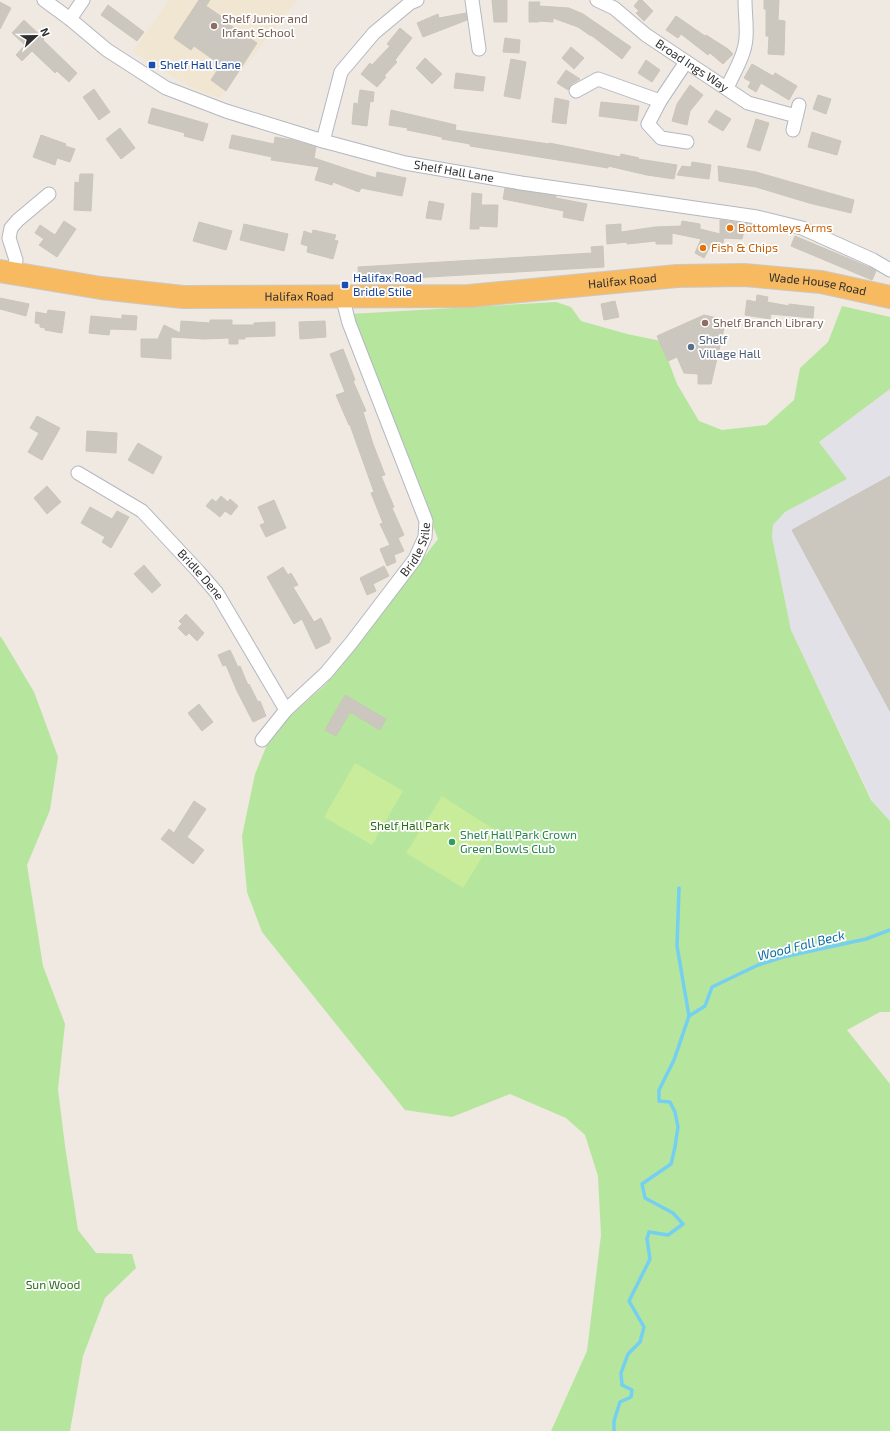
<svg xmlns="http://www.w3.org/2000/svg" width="890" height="1431" font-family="'Exo 2',sans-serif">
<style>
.industrial{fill:#e3e1e8}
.education{fill:#f0e6d1}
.green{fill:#b6e59e}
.pitch{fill:#c9ec9a}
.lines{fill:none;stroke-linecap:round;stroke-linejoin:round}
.stream{stroke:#75cff0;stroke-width:3.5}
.building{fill:#cbc7bf;stroke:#cbc5ba}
.minor-casing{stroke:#b4b7c1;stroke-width:15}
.trunk-casing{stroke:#c9c9c9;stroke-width:24}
.minor{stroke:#fff;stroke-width:13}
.trunk{stroke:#f8ba60;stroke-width:22}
.education-dot{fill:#8d6e63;stroke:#fff;stroke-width:1.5}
.transit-dot{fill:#1a4fb4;stroke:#fff;stroke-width:1.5}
.food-dot{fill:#e8710a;stroke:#fff;stroke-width:1.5}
.service-dot{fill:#5c6f8a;stroke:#fff;stroke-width:1.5}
.leisure-dot{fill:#2e9e5b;stroke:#fff;stroke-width:1.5}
.labels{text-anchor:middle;stroke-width:3.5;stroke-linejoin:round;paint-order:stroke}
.education-label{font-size:12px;fill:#785e54;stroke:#fff;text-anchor:start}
.transit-label{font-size:12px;fill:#164399;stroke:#fff;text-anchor:start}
.street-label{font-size:12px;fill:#2e2e2e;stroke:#fff}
.food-label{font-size:12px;fill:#c56008;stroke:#fff;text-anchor:start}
.service-label{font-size:12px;fill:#4e5e75;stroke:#fff;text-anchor:start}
.park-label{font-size:12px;fill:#2c6e1b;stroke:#fff}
.leisure-label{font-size:12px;fill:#27864d;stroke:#fff;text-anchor:start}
.water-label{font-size:13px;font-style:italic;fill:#0d6fa3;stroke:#fff}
</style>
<rect width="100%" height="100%" fill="#efe9e1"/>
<path class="industrial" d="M890,389V821L872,800L791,630L772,537L773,525L785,512L847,479L819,442Z"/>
<path class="education" d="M169,0H297L220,98L201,92L182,82L133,52Z"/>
<g class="green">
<path d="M556,302L571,307L581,321L627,334L661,341L677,384L699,421L722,430L766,425L794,400L800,368L828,342L842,306L890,317V389L819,442L847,479L785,512L773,525L772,537L791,630L871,800L890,821V1012H880L847,1030L890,1084V1431H551L587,1351L601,1235L598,1176L585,1135L566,1118L510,1094L452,1117L405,1110L262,932L247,892L242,836L255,774L266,747L288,718L327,683L438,539L350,314Z"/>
<path d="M0,636L3,640L34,692L58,757L50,810L27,865L43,966L65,1024L58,1089L65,1146L78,1230L96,1253L132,1254L136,1268L105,1298L83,1356L70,1431H0Z"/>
</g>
<g class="pitch">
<path d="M355,763L403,791L372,845L324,817Z"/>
<path d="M442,796L498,832L463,888L406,853Z"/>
</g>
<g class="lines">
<g class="stream">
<path d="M679,888L677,946L689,1016"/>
<path d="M614,1431V1421L620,1402L631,1397L632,1390L622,1385L621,1373L628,1354L640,1342L644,1327L629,1301L650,1259L647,1239L649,1232L668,1235L683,1224L673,1213L645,1198L642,1184L671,1164L675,1147L678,1127L675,1112L670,1102L659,1101V1090L674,1060L689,1016L705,1006L712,987L758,965L783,957L866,939L890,930"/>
</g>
</g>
<g class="building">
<path d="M199,0H210L206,6L222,17L221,19L257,43L226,91L211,80L221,65L194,46L191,50L174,38Z"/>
<path d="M492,0H507V22H494Z"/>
<path d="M639,0H642L653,11L644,21L636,13L639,11L634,6Z"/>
<path d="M764,0H779L778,20L785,21L784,55L768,54L769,36H766V9H764Z"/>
<path d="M0,2L11,8L0,29Z"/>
<path d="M529,2H540L539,6L569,8L583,14L631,47L622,59L591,35V36L578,27L553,18V22L539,21V22H529Z"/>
<path d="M108,5L144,32L137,41L101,15Z"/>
<path d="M466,13L467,20L423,37L417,23L438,14L439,18Z"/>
<path d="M676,16L705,36L706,35L728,49L733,54L723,64L710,53L708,55L681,34L678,38L666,30Z"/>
<path d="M24,20L44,39L43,40L77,73L69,82L57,71L55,73L32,51L22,61L16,55L25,45L12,33Z"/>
<path d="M400,28L412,38L395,60L397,62L384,76L386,77L377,87L361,74L370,63L372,65L390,46L387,44Z"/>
<path d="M505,38L520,40L519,53L503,52Z"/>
<path d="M571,47L584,58L574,69L562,58Z"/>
<path d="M425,58L442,74L432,84L416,68Z"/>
<path d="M511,59L526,62L520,99L504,96Z"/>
<path d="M646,60L660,70L652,82L638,73Z"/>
<path d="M752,64L773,76L775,73L797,86L789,100L761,83L756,92L748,87L751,82L744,78Z"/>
<path d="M566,70L580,79L572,84L568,90L557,83Z"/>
<path d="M456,73L485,77L483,91L454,88Z"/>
<path d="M690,85L703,95L690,111L687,125L672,121L677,104Z"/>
<path d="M94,89L110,112L99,120L83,97Z"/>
<path d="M360,90L374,92L373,102L370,101L367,126L352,124L354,103L358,104Z"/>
<path d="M818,95L831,99L826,114L813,109Z"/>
<path d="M555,98L569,101L566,124L552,122Z"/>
<path d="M601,102L639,106L637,121L599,116Z"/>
<path d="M152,108L208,124L203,141L184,136L185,133L148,123Z"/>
<path d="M391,110L456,125L455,130L549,144V143L620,157L621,154L639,158L638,159L677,165L674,179L647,175L608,166V168L470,146V144L442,139V137L407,130L408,128L389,125Z"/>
<path d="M716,110L731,119L723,131L708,122Z"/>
<path d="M756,119L769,123L760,151L747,147Z"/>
<path d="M120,128L135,148L121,159L106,139Z"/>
<path d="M812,132L841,141L837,155L808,147Z"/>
<path d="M41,135L66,144L65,146L75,149L70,162L57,158L55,165L33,157Z"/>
<path d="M232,135L274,144L275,137L292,140L316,147L314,158L350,170L376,178L377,172L406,178L402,196L361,188L359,192L333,182L332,185L315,180L319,167L271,160L272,157L229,148Z"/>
<path d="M692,162L711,165L709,179L677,175L682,166L691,167Z"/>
<path d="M718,166L756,172L854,200L851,213L809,203L756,187L719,181Z"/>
<path d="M80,174H93L91,211L74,210L75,182L79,183Z"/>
<path d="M505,188L556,196V198L587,204L583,221L563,217L564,211L503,199Z"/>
<path d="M472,193L482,194L481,205H498L497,227L479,226V229H470Z"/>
<path d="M429,201L444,204L441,220L426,218Z"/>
<path d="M720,220L756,225V232L744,231L742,239L724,238L723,243L713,241L704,258L695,253L701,239L672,233V244H656V241L627,244V242L607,244L606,225L621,224V232L655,227L681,226L682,221L700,224V229L720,234Z"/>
<path d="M64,221L76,229L57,257L39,245L44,239L35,233L40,225L55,235Z"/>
<path d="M199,222L232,231L226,250L193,241Z"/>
<path d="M244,224L288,234L284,251L240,240Z"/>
<path d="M313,230L336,235L334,240L338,241L333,259L307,252L308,246L301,244L304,231L312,234Z"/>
<path d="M795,236L871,268L876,271L872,280L791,246Z"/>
<path d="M603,246L604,267L359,281L358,267L592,253L591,247Z"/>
<path d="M757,295L768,297L767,302L789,306V304L814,307L813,318L771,314L770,319L745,315L747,300L756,302Z"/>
<path d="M0,298L29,304L26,316L0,309Z"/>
<path d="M615,301L619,317L604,320L601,304Z"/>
<path d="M48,310L65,312L62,333L45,330V328L40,327V324L35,323L36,312L47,314Z"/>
<path d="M122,315L137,316L136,330L110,329L109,335L89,333L91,316L122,319Z"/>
<path d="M704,315L726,320L711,384H698V374L684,373L677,357L668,361L657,336Z"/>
<path d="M210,320H232V325H254V323L275,322V336L245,337V339H238V344H229V338L204,339L171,337V359L141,357V339H158L164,325L180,333L181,321L210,323Z"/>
<path d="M325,321L326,337L300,339L299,322Z"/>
<path d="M343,349L355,380L353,381L366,411L363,412L373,444L385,475L381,476L394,507L392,508L404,535L398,538L404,551L394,555L396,562L387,566L380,549L390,545L380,524L383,523L371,493L374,492L350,425H349L336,395L345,392L330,354Z"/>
<path d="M37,416L60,428L42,460L28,452L39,433L30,428Z"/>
<path d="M87,431L117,433L116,453L86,451Z"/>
<path d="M138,443L162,457L153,474L128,460Z"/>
<path d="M890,476V711L792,530Z"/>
<path d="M47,486L61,502L47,514L34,498Z"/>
<path d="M221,496L228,502L230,499L238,506L231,515L225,511L220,517L206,506L212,499L216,502Z"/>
<path d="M274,500L286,528L266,537L260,525L265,523L258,507Z"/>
<path d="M90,507L112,519L117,511L129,517L111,548L102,542L105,537L81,523Z"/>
<path d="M144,565L161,585L152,593L134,574Z"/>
<path d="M384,566L389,576L373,584L376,591L367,595L360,578Z"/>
<path d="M283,567L288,575L291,573L298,585L293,587L314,622L321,618L331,639L329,640L330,642L316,649L302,619L294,624L267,577Z"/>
<path d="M186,614L204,633L197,641L189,633L186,636L178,628L182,624L179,621Z"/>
<path d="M230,650L238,667L240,666L248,685L249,684L258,702L260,701L266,716L253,722L237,691L226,665L223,666L218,655Z"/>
<path d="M345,695L386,719L380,730L350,712L336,736L325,730Z"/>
<path d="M199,704L213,722L202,731L188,713Z"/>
<path d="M194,801L206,809L187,837L204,850L193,864L161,839L169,829L174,833Z"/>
</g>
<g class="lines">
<g class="minor-casing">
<g id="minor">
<path id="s1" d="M44,0L70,19L107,50L166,88L226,111L323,141L405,163L521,183L757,217L802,228L873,260L890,270"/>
<path d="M472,0L479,49"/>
<path id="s2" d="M597,0L614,8L646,35L748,103L796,116"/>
<path d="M70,19L83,0"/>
<path d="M686,62L660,101L648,124L661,138L687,142"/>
<path d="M727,88C734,72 745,55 746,38C747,25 745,13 745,0"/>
<path d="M576,91L598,79L660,101"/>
<path d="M793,130L799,105"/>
<path d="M323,141L341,72L374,33L410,3L417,0"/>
<path d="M13,274L16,260L9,238L11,228L18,220L49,194"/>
<path id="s3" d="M78,473L142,511L198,571L217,593L286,710"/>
<path id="s4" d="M262,740L286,710L326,673L351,643L415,559L425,537L426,521L349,323L342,296"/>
</g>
</g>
<g class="trunk-casing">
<g id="trunk">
<path id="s5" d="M0,271L101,288L183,297L469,296L677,276L744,275L821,282L890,297"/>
</g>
</g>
<use href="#minor" class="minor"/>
<use href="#trunk" class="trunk"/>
</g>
<g class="education-dot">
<circle cx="214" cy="26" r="4"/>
<circle cx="705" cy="323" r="4"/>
</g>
<g class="transit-dot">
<rect x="148" y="61" width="8" height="8" rx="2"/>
<rect x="341" y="281" width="8" height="8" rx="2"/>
</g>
<g class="food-dot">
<circle cx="730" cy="228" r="4"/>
<circle cx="703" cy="248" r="4"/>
</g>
<circle class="service-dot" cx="691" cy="347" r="4"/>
<circle class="leisure-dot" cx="452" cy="842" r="4"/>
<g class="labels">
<g class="education-label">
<text x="222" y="23">Shelf Junior and<tspan x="222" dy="14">Infant School</tspan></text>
<text x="713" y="327">Shelf Branch Library</text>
</g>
<g class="transit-label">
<text x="160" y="69">Shelf Hall Lane</text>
<text x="353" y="282">Halifax Road<tspan x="353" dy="14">Bridle Stile</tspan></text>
</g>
<g class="street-label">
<text dy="4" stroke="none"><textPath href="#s2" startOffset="116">Broad Ings Way</textPath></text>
<text dy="4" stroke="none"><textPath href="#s1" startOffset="451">Shelf Hall Lane</textPath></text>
<text dy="4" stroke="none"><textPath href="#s5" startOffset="625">Halifax Road</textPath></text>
<text dy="4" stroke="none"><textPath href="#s5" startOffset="821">Wade House Road</textPath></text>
<text dy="4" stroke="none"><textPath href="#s5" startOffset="301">Halifax Road</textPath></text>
<text dy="4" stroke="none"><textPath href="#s4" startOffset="247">Bridle Stile</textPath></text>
<text dy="4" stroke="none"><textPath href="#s3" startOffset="161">Bridle Dene</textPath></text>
</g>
<g class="food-label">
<text x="738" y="232">Bottomleys Arms</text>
<text x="711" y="252">Fish &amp; Chips</text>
</g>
<g class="service-label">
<text x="699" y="344">Shelf<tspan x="699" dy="14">Village Hall</tspan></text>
</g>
<g class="park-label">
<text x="410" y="830">Shelf Hall Park</text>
<text x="53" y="1289">Sun Wood</text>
</g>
<g class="leisure-label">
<text x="460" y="839">Shelf Hall Park Crown<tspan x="460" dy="14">Green Bowls Club</tspan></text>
</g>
<g class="water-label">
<text transform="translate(801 945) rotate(-14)" y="5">Wood Fall Beck</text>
</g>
</g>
<g transform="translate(36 36) rotate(68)" stroke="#ffffff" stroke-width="3" paint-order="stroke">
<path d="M0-3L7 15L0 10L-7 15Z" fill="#2e2e2e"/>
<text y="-6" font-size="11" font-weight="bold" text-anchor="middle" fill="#2e2e2e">N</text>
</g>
</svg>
